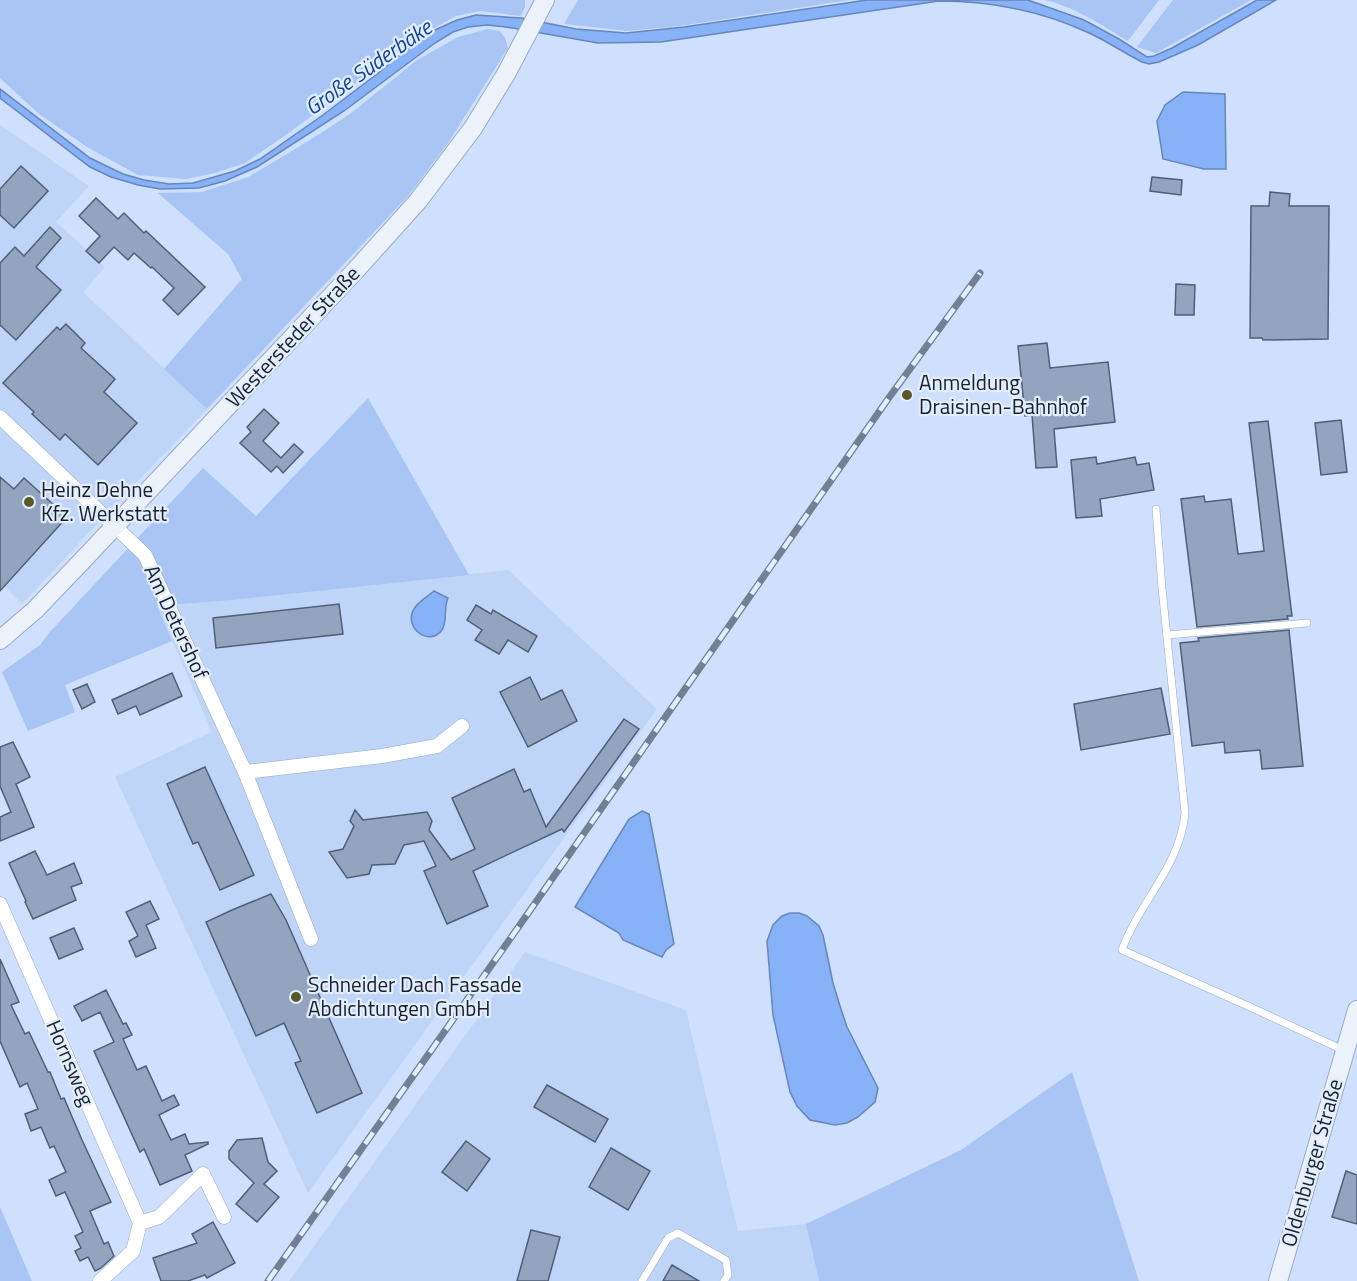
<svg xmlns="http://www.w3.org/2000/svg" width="1357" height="1281" font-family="'Titillium Web',sans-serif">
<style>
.built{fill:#bfd5f8}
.green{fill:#a8c5f4}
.water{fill:#88b2f7;stroke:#6786ba;stroke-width:1.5}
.building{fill:#93a4bf;stroke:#505f78;stroke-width:1.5}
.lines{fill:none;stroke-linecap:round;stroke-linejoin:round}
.service-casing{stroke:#99aac6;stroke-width:8}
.minor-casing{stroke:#99aac6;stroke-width:15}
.secondary-casing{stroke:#99aac6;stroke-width:20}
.service{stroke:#fff;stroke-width:7}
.minor{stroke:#fff;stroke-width:14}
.secondary{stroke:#ecf2fa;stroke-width:18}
.rail-casing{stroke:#737f93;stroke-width:7}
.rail{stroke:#e2edfe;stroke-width:4.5;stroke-dasharray:14;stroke-linecap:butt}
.poi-dot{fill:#585926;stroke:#e2edfe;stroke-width:2}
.labels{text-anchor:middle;stroke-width:4.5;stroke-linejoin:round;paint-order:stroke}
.street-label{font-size:21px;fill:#1a202a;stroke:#e2edfe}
.poi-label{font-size:21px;fill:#1a202a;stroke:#e2edfe;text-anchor:start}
.water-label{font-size:22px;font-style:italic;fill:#124392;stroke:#e2edfe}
</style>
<rect width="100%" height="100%" fill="#cee0fd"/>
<g class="built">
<path d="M0,125L89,186L56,222L105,267L83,292L207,409L110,510L22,604L0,582Z"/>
<path d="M508,570L657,709L308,1193L115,777L212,732L157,606L233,600Z"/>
<path d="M525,952L686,1010L738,1231L806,1224L819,1281H289Z"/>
</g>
<g class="green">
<path d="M0,0H525V7L521,16L480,11L456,16L425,33L283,137L245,163L215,173L186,179L138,175L87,147L39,114L0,78Z"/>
<path d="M578,0H849L680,26L627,31L564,24Z"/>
<path d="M1044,0H1159L1128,41C1101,25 1074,6 1044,0Z"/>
<path d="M1173,0H1251L1156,53L1137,47Z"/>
<path d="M488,29L500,31L505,38L508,48L448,143L409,195L207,409L164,369L242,279L228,254L158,193L202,192L248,177L310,140L350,114L417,60L458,37Z"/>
<path d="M368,398L469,575L233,600L157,606L172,641L65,685L75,712L28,731L2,672L40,645L49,633L203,468L256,516Z"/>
<path d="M1072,1072L1139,1281H819L806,1224L961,1150Z"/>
<path d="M0,1207L32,1281H0Z"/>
</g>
<g class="water">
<path d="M867,0H1028L1084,20L1119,39L1147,57L1154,56L1172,48L1257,0H1276L1198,45L1159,62L1149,64L1142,62C1124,53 1107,41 1089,33C1042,11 990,1 939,1L661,42L598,43L506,27L487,25L468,27L453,32L435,43L344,111L257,167L225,181L199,188L160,189L138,185L111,177L90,167L0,98V89L90,158L123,174L144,180L169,184L193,183L235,171L260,159L323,115L377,74L412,45L435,30L457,20L476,15L521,18L576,29L626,33L684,27Z"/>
<path d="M1183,92L1225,94L1226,169H1204L1163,159L1157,121L1165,105Z"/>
<path d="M434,591L448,598C443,609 448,620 442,630C429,648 400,626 416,606C421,600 428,596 434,591Z"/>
<path d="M642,811L649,814L674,944L666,950L662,957L623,940L619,933L575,907L629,819Z"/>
<path d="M790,913H799L807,916L819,926L823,935L833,983L840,1006L847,1027L878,1088L875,1102L858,1117L847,1123L835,1125L810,1120L797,1106L790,1092L773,1015L767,941L773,925L782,916Z"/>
</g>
<g class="building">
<path d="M21,166L48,191L14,228L0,215V189Z"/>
<path d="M1152,177L1182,180L1181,195L1150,191Z"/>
<path d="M1270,192L1290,194L1289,206H1329L1328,339L1263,340L1262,338H1250L1251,206H1269Z"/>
<path d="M96,198L118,219L124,213L144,233L146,231L205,287L178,315L163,300L174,288L152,267L151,268L134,253L128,260L114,247L99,263L86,251L100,236L79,216Z"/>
<path d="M50,227L61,238L36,267L61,290L16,340L0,325V263L15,247L24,256Z"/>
<path d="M1176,284L1195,285L1194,315H1175Z"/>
<path d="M66,324L85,343L81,348L115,379L104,392L137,423L98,465L65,434L60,440L32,414L34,412L3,383L57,327L60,330Z"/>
<path d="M1047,343L1050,368L1108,362L1115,422L1054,429L1057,467L1036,468L1032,415L1025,416L1018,346Z"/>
<path d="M264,409L279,423L263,441L281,458L294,444L303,452L283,473L277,466L271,472L240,443L251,432L247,427Z"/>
<path d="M1341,420L1347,472L1321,475L1315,423Z"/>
<path d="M1268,421L1292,616H1287L1288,619L1197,627L1181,499L1204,496L1205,502L1231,499L1238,554L1264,551L1249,423Z"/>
<path d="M1096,457L1097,464L1135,457L1137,465L1149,463L1154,490L1100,499L1102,516L1076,518L1071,460Z"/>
<path d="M0,477L14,489L24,478L67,517L0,591Z"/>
<path d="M339,604L343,634L216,648L213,618Z"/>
<path d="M476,605L491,614L493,610L537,636L528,652L508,640L499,654L475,640L482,630L467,620Z"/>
<path d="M1289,630L1303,766L1262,769L1260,750L1225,753L1224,742L1192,746L1180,643L1199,641L1198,638Z"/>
<path d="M172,673L182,696L140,715L136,706L118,714L112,700Z"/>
<path d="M530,677L541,700L562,690L577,721L528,747L500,692Z"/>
<path d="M87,684L95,702L82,709L73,690Z"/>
<path d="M1161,688L1170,734L1081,750L1074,704Z"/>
<path d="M624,719L639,729L564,832L562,829L473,871L488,906L447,924L424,871L436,866L424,841L404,845L395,864L372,865L369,874L347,878L329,852L343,849L354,826L350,821L355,810L363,820L427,812L432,821L429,830L451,860L475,849L452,798L514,769L524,792L530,789L546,827Z"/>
<path d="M13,742L30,777L16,784L34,827L0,841V817L11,812L0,786V747Z"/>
<path d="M205,767L254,875L220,890L198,842L193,844L167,784Z"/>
<path d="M35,851L47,875L74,863L82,883L71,887L76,900L33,919L25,902L26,901L9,863Z"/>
<path d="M271,894L286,920L362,1093L317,1113L295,1063L301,1061L284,1023L256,1036L206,922L232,910Z"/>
<path d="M150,901L159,919L146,925L156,948L136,957L129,941L138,936L126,912Z"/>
<path d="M74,928L83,949L59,959L50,938Z"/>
<path d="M0,959L19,1002L11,1005L25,1034L29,1032L48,1072H50L61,1099L64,1098L82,1140L111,1202L90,1211L104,1244L108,1242L114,1256L101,1268L95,1271L88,1257L80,1261L75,1251L81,1248L75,1236L83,1232L65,1192L56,1196L49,1180L66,1172L54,1146L50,1148L41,1127L31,1131L25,1114L38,1109L27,1083L20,1087L0,1041Z"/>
<path d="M106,990L123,1024L126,1023L132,1035L123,1039L137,1070L146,1066L162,1101L174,1095L179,1105L159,1115L171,1140L185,1134L189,1144L208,1142V1144L185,1155L192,1171L160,1185L144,1149L140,1152L94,1051L114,1042L100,1012L82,1021L74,1006Z"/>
<path d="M547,1085L608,1119L595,1142L534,1107Z"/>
<path d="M262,1138L268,1162L277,1171L264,1184L279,1197L257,1222L236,1204L254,1183L229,1159V1151L237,1140Z"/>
<path d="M466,1141L490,1159L467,1191L442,1172Z"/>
<path d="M611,1148L650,1171L628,1210L589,1187Z"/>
<path d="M1346,1171L1357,1175V1224L1332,1217Z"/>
<path d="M213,1222L235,1263L207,1278L205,1275L188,1281H161L153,1258L197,1243L192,1234Z"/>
<path d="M531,1230L560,1237L548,1281H517Z"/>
<path d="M672,1265L699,1281H663Z"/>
</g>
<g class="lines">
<g class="service-casing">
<g id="service">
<path d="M1156,509L1162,588L1185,813C1180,867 1139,902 1122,950L1248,1006L1343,1050"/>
<path d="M1167,635L1307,623"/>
<path d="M642,1281L668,1238L678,1233L726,1260L728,1275L724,1281"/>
</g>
</g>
<g class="minor-casing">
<g id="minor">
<path d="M0,417L145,555L245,772L311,939"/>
<path d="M245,772L382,756L437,746L462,726"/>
<path d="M0,904L140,1223L133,1251L100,1281"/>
<path d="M140,1223L159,1217L203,1174L224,1217"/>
</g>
</g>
<g class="secondary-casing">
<g id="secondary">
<path d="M0,640L35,610L81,562L355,271L418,201L473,128L506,74L545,0"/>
<path d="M1278,1281L1357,1010"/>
</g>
</g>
<use href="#service" class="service"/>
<use href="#minor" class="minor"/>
<use href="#secondary" class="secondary"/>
<g class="rail-casing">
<path id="rail" d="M268,1281L510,939L888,399L980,273"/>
</g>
<use href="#rail" class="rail"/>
</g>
<g class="poi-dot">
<circle cx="907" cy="395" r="6"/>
<circle cx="29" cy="502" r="6"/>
<circle cx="296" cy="997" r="6"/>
</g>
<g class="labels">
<g class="street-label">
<text transform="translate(293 337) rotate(-47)" y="7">Westersteder Straße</text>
<text transform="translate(176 622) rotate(65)" y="7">Am Detershof</text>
<text transform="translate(70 1063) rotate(67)" y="7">Hornsweg</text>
<text transform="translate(1312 1163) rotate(-74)" y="7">Oldenburger Straße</text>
</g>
<g class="poi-label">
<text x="919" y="390">Anmeldung<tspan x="919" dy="24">Draisinen-Bahnhof</tspan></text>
<text x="41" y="497">Heinz Dehne<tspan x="41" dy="24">Kfz. Werkstatt</tspan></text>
<text x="308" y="992">Schneider Dach Fassade<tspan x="308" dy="24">Abdichtungen GmbH</tspan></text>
</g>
<g class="water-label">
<text transform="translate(368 67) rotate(-35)" y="8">Große Süderbäke</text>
</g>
</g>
</svg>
